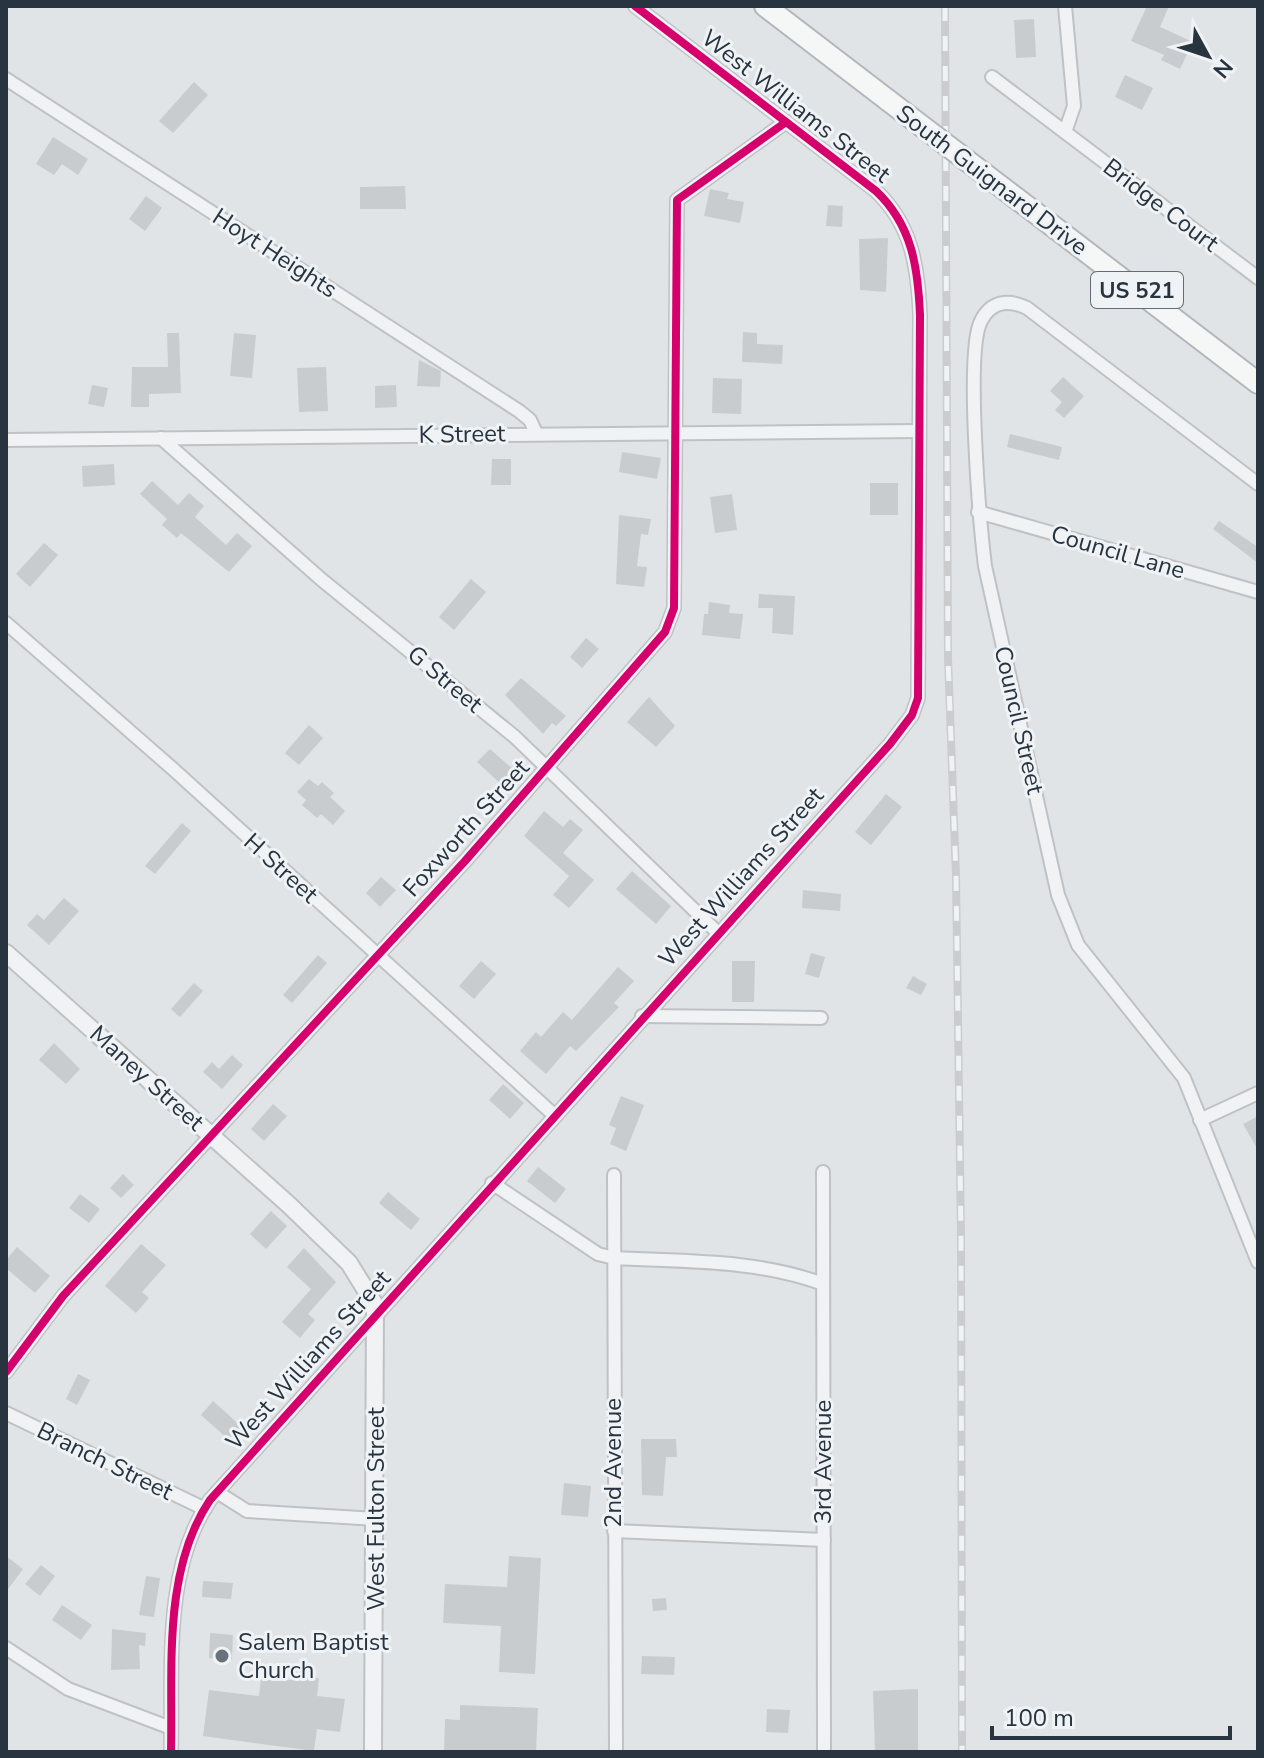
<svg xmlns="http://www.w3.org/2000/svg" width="1264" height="1758" font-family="'Nunito Sans',sans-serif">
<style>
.building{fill:#c9cccf}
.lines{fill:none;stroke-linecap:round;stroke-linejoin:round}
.minor-casing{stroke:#bfc2c5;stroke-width:16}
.tertiary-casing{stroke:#bfc2c5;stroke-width:20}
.trunk-casing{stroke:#b3b7bc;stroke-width:24}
.minor{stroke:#f1f2f3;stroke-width:12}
.tertiary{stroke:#f1f2f3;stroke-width:16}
.trunk{stroke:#f5f6f6;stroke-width:20}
.rail-casing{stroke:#caccce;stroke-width:8}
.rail{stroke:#eff3f6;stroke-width:5;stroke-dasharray:15;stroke-linecap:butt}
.trunk-bridge-casing{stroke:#b3b7bc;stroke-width:24;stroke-linecap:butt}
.trunk-bridge{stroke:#f5f6f6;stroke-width:20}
.cycleway-casing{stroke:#eff3f6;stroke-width:13}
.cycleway{stroke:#d6006c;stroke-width:8}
.poi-dot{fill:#69727a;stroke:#eff3f6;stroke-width:3}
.labels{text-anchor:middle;stroke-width:6;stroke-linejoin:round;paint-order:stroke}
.shield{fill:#eff3f6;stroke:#646d77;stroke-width:2}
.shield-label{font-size:22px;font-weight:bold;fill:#283440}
.street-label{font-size:24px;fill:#283440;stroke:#eff3f6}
.poi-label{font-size:24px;fill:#283440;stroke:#eff3f6;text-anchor:start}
</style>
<rect width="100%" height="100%" fill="#e1e4e7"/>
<g class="building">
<path d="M1147,6H1169L1160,27L1193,42L1180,69L1161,60L1164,55L1131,41Z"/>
<path d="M1034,19L1036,57L1016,58L1014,20Z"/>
<path d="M1125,75L1153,88L1142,110L1115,97Z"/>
<path d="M194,82L208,95L173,133L159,121Z"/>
<path d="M53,137L88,159L78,175L62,164L54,175L36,164Z"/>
<path d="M405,186L406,209H360V187Z"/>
<path d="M710,189L729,193L727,199L744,202L740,223L704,216Z"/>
<path d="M146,196L162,208L145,231L129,219Z"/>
<path d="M828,205L843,206L842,227L826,226Z"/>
<path d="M888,238L886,292L860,290L859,239Z"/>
<path d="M743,332L757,333V344L783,345L782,364L742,362Z"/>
<path d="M167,333H179L181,393L149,394V407H131L132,367H168Z"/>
<path d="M234,333L256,335L252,378L230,376Z"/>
<path d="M419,360L441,371L440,387L417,386Z"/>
<path d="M326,367L328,411L299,412L297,368Z"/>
<path d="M1063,377L1084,396L1064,418L1055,410L1062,402L1050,391Z"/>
<path d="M713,378L742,379L741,414L712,413Z"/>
<path d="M92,385L108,388L104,407L88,404Z"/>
<path d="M396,385L397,407L375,408V386Z"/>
<path d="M1010,434L1062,447L1059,460L1007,447Z"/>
<path d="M622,452L661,458L657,479L619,472Z"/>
<path d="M492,459H511V485H491Z"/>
<path d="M114,464L115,485L83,487L82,466Z"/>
<path d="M152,481L178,505L189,493L204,506L195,517L226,545L237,533L252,546L229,572L181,533L177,538L162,525L167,519L140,494Z"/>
<rect x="870" y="483" width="28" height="32"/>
<path d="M732,494L737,530L715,533L710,497Z"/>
<path d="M619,515L651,519L648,535L641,534L637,566L647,567L644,587L616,584Z"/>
<path d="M1219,521L1258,547V563L1213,529Z"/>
<path d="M44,543L58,555L30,587L16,574Z"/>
<path d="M471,579L486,592L454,630L439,617Z"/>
<path d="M759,594L795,596L793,635L772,633L773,608H758Z"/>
<path d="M709,602L730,605L729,613L743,614L740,639L702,635L704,614H708Z"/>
<path d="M586,638L599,649L582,668L570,657Z"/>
<path d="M521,678L566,716L556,726L552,723L543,734L505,695Z"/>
<path d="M649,697L675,726L656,747L627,722Z"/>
<path d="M309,725L323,738L299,765L285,753Z"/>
<path d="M490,749L515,771L502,785L477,762Z"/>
<path d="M309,779L318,786L322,782L334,793L330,797L345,811L333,825L321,814L317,818L302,805L306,800L297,792Z"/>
<path d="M886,794L902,807L871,845L855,832Z"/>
<path d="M544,811L563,827L570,819L583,830L563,853L594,880L569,908L553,895L569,876L524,836Z"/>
<path d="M182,823L191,831L155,874L145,866Z"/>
<path d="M632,871L671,906L656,924L616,889Z"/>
<path d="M381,877L396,890L380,907L366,893Z"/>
<path d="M803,890L841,894L840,911L802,908Z"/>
<path d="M64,898L79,911L49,945L27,925L37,914L44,920Z"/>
<path d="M811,953L825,957L819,978L805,974Z"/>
<path d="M318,955L327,963L292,1003L283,995Z"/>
<path d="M481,961L496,974L474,999L459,986Z"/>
<path d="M732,961H755L754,1002H732Z"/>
<path d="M618,967L634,981L614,1003L619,1007L576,1051L570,1046L546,1074L520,1051L536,1032L541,1037L563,1012L572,1020Z"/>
<path d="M913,976L927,984L921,995L906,988Z"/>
<path d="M194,983L203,991L180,1017L171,1009Z"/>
<path d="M54,1043L80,1069L66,1084L39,1060Z"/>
<path d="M232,1055L243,1065L222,1089L203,1072L212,1062L219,1069Z"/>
<path d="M503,1084L524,1103L510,1119L489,1100Z"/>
<path d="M621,1096L644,1105L626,1151L610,1144L616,1128L609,1125Z"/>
<path d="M273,1104L287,1116L264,1141L251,1129Z"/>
<path d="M1258,1116V1150L1243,1124Z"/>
<path d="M538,1167L566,1189L555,1203L527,1181Z"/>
<path d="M123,1174L134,1185L121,1198L110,1188Z"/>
<path d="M388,1192L420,1219L411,1230L379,1203Z"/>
<path d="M80,1194L100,1209L89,1223L69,1208Z"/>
<path d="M271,1211L287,1226L266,1249L250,1234Z"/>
<path d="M141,1244L166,1265L142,1292L149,1298L136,1313L105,1286Z"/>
<path d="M17,1247L50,1276L35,1293L6,1268V1260Z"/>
<path d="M304,1248L336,1282L308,1314L315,1320L300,1338L282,1322L311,1289L287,1267Z"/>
<path d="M78,1374L90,1380L77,1405L66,1399Z"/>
<path d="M213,1401L242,1427L229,1440L201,1415Z"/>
<path d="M641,1439H676L677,1457H666L663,1496L642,1495Z"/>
<path d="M564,1483L591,1486L588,1517L561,1515Z"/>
<path d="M6,1556L23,1569L6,1592Z"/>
<path d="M509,1556L541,1558L535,1674L499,1672L501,1626L443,1623L445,1584L507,1587Z"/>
<path d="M41,1565L55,1576L40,1596L25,1584Z"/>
<path d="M146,1576L160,1578L154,1617L139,1615Z"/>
<path d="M203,1581L233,1583L231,1599L202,1597Z"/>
<path d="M666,1598L667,1610L653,1611L652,1599Z"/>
<path d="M62,1605L92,1625L81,1640L52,1620Z"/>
<path d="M112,1629L146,1633L145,1646L139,1645L140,1669L111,1670Z"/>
<path d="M210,1633L233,1635L232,1659L209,1658Z"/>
<path d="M642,1656L675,1657L674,1675L641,1674Z"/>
<path d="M291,1675L319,1678L317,1696L345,1699L340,1732L317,1729L314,1751L203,1736L209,1690L259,1696L261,1677L291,1680Z"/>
<path d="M918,1689V1752H875L873,1691Z"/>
<path d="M460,1705L538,1708L536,1752H444L445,1719L460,1720Z"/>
<path d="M767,1709L790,1710L788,1733L766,1732Z"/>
</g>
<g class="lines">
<g class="minor-casing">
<g id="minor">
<path d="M1065,6L1074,106L1065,132"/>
<path d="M992,77L1258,278"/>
<path d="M6,79L519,411L530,420L536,433"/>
<path d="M161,438L322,580L515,737L717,932"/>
<path d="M6,440L918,431"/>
<path d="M1258,484L1027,308C1008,299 991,301 981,321C965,351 980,525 985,566L1058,895L1078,945L1184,1078L1258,1262"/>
<path d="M978,512L1258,592"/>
<path d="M6,623L173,769L554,1115"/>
<path d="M642,1016L821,1018"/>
<path d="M1200,1120L1258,1093"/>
<path d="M823,1172L824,1752"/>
<path d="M614,1175L616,1752"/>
<path d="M492,1183L598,1254L614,1258C684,1262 756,1259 823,1284"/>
<path d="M6,1372L63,1296L465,861L665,632L674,608L677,200L786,122"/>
<path d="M6,1413L205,1509"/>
<path d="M217,1492L247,1511L376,1519"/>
<path d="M614,1531L824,1540"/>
<path d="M6,1648L68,1689L171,1728"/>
<path d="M171,1752C173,1670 162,1571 210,1500L890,744L912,715L918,698L920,315C918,267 912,225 876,191L635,6"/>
</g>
</g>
<g class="tertiary-casing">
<path id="tertiary" d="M6,953L288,1204L349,1263L375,1305L373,1752"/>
</g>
<g class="trunk-casing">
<g id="trunk">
<path d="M765,6L889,101"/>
<path d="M1016,198L1258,383"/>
</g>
</g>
<use href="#minor" class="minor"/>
<use href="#tertiary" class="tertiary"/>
<use href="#trunk" class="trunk"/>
<g class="rail-casing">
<path id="rail" d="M945,6L948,658L956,876L961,1236L962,1752"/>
</g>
<use href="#rail" class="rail"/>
<g class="trunk-bridge-casing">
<path id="trunk-bridge" d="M889,101L1016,198"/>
</g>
<use href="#trunk-bridge" class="trunk-bridge"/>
<g class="cycleway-casing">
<g id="cycleway">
<path d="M6,1372L63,1296L465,861L665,632L674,608L677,200L786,122"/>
<path d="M171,1752C173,1670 162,1571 210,1500L890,744L912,715L918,698L920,315C918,267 912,225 876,191L635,6"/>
</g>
</g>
<use href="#cycleway" class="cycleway"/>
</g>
<circle class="poi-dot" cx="222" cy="1656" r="8"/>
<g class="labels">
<rect class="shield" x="1091" y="272" width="92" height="36" rx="6"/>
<g class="shield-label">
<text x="1137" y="298">US 521</text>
</g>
<g class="street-label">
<text transform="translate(796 106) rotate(38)" y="8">West Williams Street</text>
<text transform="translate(992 180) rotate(37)" y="8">South Guignard Drive</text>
<text transform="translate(1161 205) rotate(37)" y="8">Bridge Court</text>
<text transform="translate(275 253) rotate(33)" y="8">Hoyt Heights</text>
<text transform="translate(462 434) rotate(-1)" y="8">K Street</text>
<text transform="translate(1118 552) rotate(16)" y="8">Council Lane</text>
<text transform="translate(445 679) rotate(40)" y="8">G Street</text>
<text transform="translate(1019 720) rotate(77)" y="8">Council Street</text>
<text transform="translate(466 828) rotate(-48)" y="8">Foxworth Street</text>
<text transform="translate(281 868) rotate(42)" y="8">H Street</text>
<text transform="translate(741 877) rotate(-48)" y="8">West Williams Street</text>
<text transform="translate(147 1078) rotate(42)" y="8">Maney Street</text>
<text transform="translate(308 1360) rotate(-48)" y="8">West Williams Street</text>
<text transform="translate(105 1461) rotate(26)" y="8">Branch Street</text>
<text transform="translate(823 1462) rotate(-90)" y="8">3rd Avenue</text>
<text transform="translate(613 1463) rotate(-90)" y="8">2nd Avenue</text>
<text transform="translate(376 1509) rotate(-90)" y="8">West Fulton Street</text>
</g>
<g class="poi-label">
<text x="238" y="1650">Salem Baptist<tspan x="238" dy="28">Church</tspan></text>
</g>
</g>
<rect width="1264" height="1758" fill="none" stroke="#283440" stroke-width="16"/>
<g transform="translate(1208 56) rotate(130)" stroke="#eff3f6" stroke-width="6" paint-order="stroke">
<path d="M0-6L14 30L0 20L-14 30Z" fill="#283440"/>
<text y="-12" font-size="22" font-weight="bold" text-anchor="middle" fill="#283440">N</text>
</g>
<path d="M992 1726v12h238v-12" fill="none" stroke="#283440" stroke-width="4"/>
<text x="1004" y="1726" font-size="24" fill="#283440" stroke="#eff3f6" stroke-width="6" paint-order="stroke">100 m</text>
</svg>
